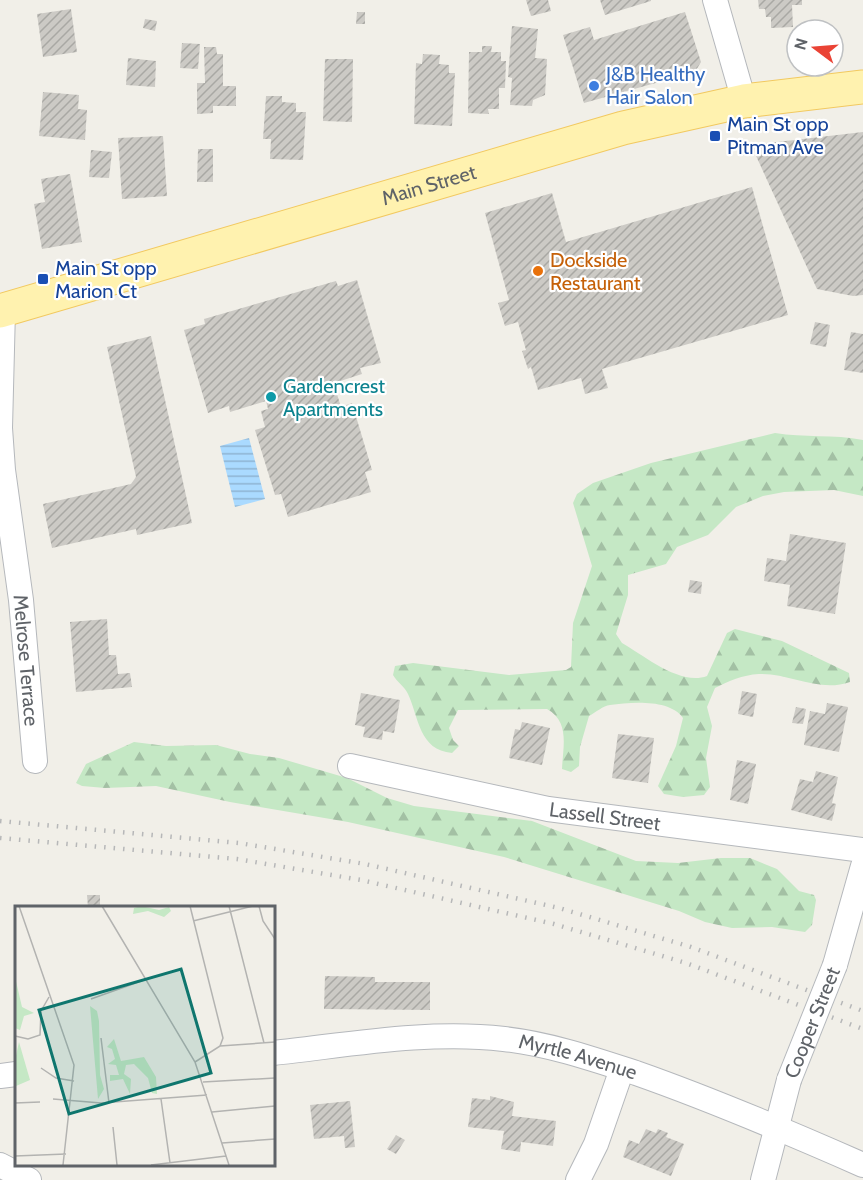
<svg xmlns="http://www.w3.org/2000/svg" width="863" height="1180" font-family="Cabin,sans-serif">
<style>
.forest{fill:url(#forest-firs)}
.water{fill:url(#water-rules)}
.building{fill:url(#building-hatch)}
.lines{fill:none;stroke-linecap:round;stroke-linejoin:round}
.minor-casing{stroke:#b5b8bc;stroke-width:26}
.primary-casing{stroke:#f2c960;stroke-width:35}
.minor{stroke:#fff;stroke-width:24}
.primary{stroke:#fff2af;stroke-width:33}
.rail{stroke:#b6b7b8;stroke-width:4.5;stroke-dasharray:1.5 8;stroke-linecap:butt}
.minor-bridge-casing{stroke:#b5b8bc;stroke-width:26;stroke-linecap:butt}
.minor-bridge{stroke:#fff;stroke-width:24}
.shop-dot{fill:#3f7fe0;stroke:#fff;stroke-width:2}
.transit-dot{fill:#1a4fb4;stroke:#fff;stroke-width:2}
.food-dot{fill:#e8710a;stroke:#fff;stroke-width:2}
.culture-dot{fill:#0f9aa8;stroke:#fff;stroke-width:2}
.labels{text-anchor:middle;stroke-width:4.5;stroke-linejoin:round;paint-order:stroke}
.shop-label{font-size:20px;fill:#366cbe;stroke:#fff;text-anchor:start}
.transit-label{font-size:20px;fill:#164399;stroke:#fff;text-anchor:start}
.street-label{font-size:20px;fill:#5f6368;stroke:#fff}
.food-label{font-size:20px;fill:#c56008;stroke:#fff;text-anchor:start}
.culture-label{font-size:20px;fill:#0d838f;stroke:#fff;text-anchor:start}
.inset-road{fill:none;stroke:#b3b3b1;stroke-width:1.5}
.view{fill:#0f766e;fill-opacity:0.15;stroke:#0f766e;stroke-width:3}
.inset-edge{fill:none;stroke:#5f6368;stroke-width:3}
</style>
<defs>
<pattern id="forest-firs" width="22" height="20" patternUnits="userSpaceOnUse" patternTransform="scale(1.5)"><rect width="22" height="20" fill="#c5e8c5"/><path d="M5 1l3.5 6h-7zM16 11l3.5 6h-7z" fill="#a3c0a4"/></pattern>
<pattern id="water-rules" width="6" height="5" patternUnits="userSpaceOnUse" patternTransform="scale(1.5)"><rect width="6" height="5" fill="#aadaff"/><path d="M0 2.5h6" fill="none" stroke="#8eb4d2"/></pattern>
<pattern id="building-hatch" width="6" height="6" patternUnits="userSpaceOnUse" patternTransform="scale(1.5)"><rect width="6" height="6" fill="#cccac5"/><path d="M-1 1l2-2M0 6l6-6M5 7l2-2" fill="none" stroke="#a9a8a4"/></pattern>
</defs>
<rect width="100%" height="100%" fill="#f1efe8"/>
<g class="forest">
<path d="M775,433C804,438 834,434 863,440V496L834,490L784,492L763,496L736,507L708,535L677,547L666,564L628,575V595L616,634L622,643C645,656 680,686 707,676L727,633L735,629L782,641L849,673L850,682C819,693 790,673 759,674C742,675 729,681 715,688L707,707L712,726L706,758L710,787L704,795L683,797L664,794L658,786L676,746L683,718C670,699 632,702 610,705C603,706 596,712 589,716L580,747L579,766L571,772L562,769C563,746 570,722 547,709L458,710L449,728L453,740L459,746L452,753C419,750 419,718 408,694C405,687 397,682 393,675L395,666L413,663L509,675L566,670L571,667L573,623L592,566L573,503L577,494L593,483L651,463Z"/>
<path d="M134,742L166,746L216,745L250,754L279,758L347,778L387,798L414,806L532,821L636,861L678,863L721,858H750L777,869L799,891L814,895L816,900L812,925L805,932L772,927L732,928L705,922L679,911L504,857L348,822L230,802L156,786L105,788L82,786L76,783L86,764Z"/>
</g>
<path class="water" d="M249,438L265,499L235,507L220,446Z"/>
<g class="building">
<path d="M526,0H548L551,11L531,16Z"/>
<path d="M600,0H651V1L605,15Z"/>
<path d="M758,0H802V5H792L793,27L771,28V17H766L765,9H759Z"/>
<path d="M71,9L77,52L43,57L37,14Z"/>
<path d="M357,12H365V24H356Z"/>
<path d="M685,12L701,62L695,72L584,103L563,35L590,27L594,40Z"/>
<path d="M145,19L157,21L155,31L143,28Z"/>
<path d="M512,26L538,29L535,58L547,59L545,95L533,100L532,106L510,105L512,78L508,77Z"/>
<path d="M182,43L200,44L198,69L180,68Z"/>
<path d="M482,46H492L491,52H501V61H506L505,88H499V109H488L489,114L468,113L469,52H482Z"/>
<path d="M204,47H216L217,54H223V86H236V106H213V113L197,114V83H205Z"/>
<path d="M423,54L440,55L439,64L449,65V73H455L452,126L414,124L416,63L422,64Z"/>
<path d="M128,58L156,61L155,87L126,85Z"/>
<path d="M325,59H353L352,122L323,121Z"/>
<path d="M43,92L79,95L78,109L87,110L85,140L39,136Z"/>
<path d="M266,96H282V102L296,103V112H306L303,160L270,159L271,139H263Z"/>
<path d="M863,132V295L853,296L817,289L751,145Z"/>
<path d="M163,136L167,196L122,199L118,138Z"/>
<path d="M198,149H213V182H197Z"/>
<path d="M91,150L112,152L109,178L89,177Z"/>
<path d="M70,174L82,242L42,249L34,204L45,202L41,179Z"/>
<path d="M752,187L788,315L602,369L608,388L585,394L581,378L538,390L531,367L528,369L522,351L526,350L518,322L505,326L498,303L509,300L485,213L552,193L566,242Z"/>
<path d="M357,280L381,363L360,368L362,374L328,385L330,393L336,391L341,407L352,403L372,470L365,472L371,492L288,517L281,494L275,495L255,430L265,427L261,411L268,409L266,401L230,412L229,406L208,413L184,330L205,324L204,319L336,281L338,286Z"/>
<path d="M815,322L830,325L826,347L810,344Z"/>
<path d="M851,332L863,334V373L844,370Z"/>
<path d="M151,336L192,523L137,535L136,529L52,548L43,504L131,484L136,477L107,347Z"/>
<path d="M790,534L846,543L835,614L787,606L790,585L764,581L767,558L786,561Z"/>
<path d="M690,580L702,582L701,594L688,592Z"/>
<path d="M107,619L109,655H116L118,674L130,673L132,687L76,692L70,622Z"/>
<path d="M742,691L757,694L753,717L738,714Z"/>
<path d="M361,693L400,700L394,733L383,731L382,740L363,737L365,727L355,725Z"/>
<path d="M827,703L848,707L839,752L804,745L810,711L825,714Z"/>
<path d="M796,707L806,709L803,724L792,723Z"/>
<path d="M522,722L550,728L542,765L509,758L515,729L520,730Z"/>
<path d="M618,734L654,738L648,783L612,778Z"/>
<path d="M737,760L756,764L748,804L730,800Z"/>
<path d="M816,771L838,777L832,803L836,804L832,821L791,810L800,779L813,782Z"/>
<path d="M87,895H100V907H88Z"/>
<path d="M325,976L375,977V982H430V1010L324,1009Z"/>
<path d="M490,1096L514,1102L512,1116L556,1121L553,1146L521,1142L520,1152L501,1149L504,1131L468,1127L472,1098L490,1100Z"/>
<path d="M350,1101L355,1147L345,1148L344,1136L314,1139L310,1105Z"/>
<path d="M646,1129L656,1133L658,1129L668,1133L666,1137L684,1144L671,1176L623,1157L629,1140L639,1144Z"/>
<path d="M396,1135L405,1140L396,1154L387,1149Z"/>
</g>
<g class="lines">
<g class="minor-casing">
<g id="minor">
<path d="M715,0L744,101"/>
<path id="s1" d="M3,310L0,428L3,470L21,600L35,761"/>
<path id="s2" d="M350,766L548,809L863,850"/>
<path d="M835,965L863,866"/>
<path id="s3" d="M273,1053C348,1045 428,1030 504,1039C549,1044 593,1059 636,1073C713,1100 788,1132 863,1165"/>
<path d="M0,1076L16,1074"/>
<path d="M0,1165L29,1180"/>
<path d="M578,1180L596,1144L622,1069"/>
<path d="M763,1180L789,1080"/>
</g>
</g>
<g class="primary-casing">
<g id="primary">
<path id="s4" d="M0,311L623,128L744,101L863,87"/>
</g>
</g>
<use href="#minor" class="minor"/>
<use href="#primary" class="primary"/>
<g class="rail">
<path d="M0,821L239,843L365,864L559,908L691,947L863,1011"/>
<path d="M0,838L237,859L361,880L554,924L686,963L863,1029"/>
</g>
<g class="minor-bridge-casing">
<g id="minor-bridge">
<path id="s5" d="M789,1080L835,965"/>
</g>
</g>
<use href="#minor-bridge" class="minor-bridge"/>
</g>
<circle class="shop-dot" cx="594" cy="86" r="6"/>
<g class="transit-dot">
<rect x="709" y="130" width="12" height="12" rx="3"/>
<rect x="37" y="273" width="12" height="12" rx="3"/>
</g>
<circle class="food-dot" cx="538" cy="271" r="6"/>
<circle class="culture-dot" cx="271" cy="397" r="6"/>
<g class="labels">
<g class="shop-label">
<text x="606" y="81">J&amp;B Healthy<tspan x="606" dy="23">Hair Salon</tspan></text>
</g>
<g class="transit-label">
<text x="727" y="131">Main St opp<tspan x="727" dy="23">Pitman Ave</tspan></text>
<text x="55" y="275">Main St opp<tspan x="55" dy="23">Marion Ct</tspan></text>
</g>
<g class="street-label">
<text dy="7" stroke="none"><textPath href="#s4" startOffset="447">Main Street</textPath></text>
<text dy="7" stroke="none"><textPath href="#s1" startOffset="352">Melrose Terrace</textPath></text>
<text dy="7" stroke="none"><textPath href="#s2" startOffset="260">Lassell Street</textPath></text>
<text dy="7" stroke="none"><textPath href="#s5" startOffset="62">Cooper Street</textPath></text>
<text dy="7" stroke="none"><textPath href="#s3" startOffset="308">Myrtle Avenue</textPath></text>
</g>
<g class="food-label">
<text x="550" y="267">Dockside<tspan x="550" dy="23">Restaurant</tspan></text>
</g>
<g class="culture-label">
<text x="283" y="393">Gardencrest<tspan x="283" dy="23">Apartments</tspan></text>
</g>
</g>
<g transform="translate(15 906)">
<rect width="260" height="260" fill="#f1efe8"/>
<path d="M126,0L144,4L154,1L156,5L149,11L133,5L118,8L119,2ZM0,71L7,101L19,107L9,110L5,124L0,122ZM75,100L82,105L84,115L85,169L89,183L83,193ZM99,133L106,155L129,151L141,171L142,188L137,187L133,172L119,158L111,159L109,168L116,173L115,188L108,173L95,175V169H104L101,159L93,158L100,153L97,143L92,141ZM4,136L15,174L1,180L0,154Z" fill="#c5e8c5"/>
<path class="inset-road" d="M4,0L59,159L48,259M87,0L180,156L214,259M175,0L208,132L205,140M214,0L249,137M244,0L248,15L260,33M178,15L238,0M76,93L129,74M0,130L13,133L25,129L26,105L34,91M86,132L94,197M180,156L205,140L260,136M26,162L41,172L59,175M188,176L260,172M38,193L86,197L192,189M146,193L155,257M0,197L25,196M197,206L260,200M98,221L102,259M207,237L260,233M0,250L51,248M136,259L211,250"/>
<path class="view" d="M166,63L196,167L54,208L24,104Z"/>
<rect width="260" height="260" class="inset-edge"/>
</g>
<g transform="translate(815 48) rotate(286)"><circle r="28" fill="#ffffff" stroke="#bfc1c3" stroke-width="1.5"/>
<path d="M0-4.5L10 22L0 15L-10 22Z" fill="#ea4335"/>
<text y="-9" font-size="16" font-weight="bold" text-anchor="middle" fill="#5f6368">N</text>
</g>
</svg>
